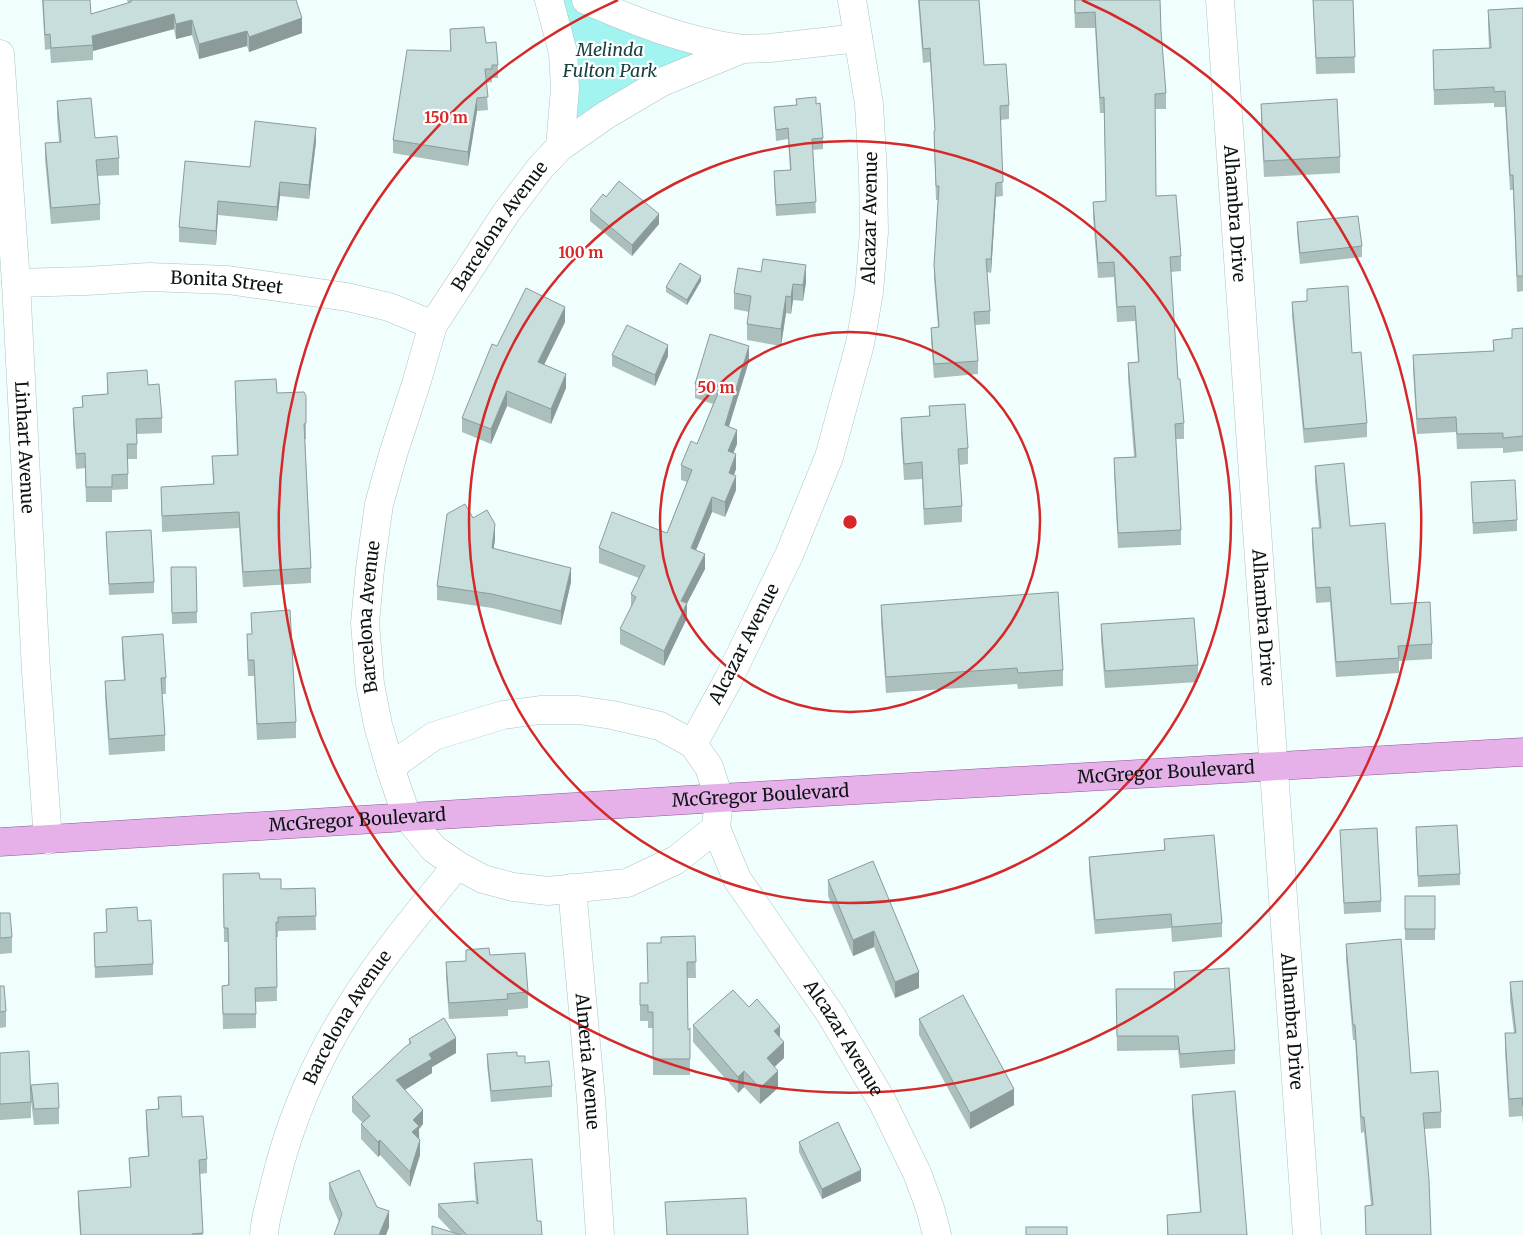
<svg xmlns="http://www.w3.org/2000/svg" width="1523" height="1235" font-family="Merriweather,serif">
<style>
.green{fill:#a2f4f1}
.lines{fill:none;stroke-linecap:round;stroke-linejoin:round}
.minor-casing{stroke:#adc3c2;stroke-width:29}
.major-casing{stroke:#8f5894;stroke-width:29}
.minor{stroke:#fff;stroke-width:28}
.major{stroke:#e6b1e9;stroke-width:28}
.wall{fill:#abbfbd}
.shaded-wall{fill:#8b9b9a}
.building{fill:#c7dedc;stroke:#8b9b9a}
.ring{fill:none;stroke:#d62828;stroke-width:2.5}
.labels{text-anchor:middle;stroke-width:4.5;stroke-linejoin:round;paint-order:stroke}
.park-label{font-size:18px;font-style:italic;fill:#184241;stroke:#fff}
.street-label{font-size:18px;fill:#0b1313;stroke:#fff}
.centre{fill:#d62828;stroke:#fff;stroke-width:2.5}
.ring-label{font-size:15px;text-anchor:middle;font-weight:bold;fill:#d62828;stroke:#fff;stroke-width:4.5;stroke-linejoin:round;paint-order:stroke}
</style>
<rect width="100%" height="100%" fill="#f0fefd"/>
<path class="green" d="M549,0H586L716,46L560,147Z"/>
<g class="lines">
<g class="minor-casing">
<g id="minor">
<path d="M549,0L563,52L565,89L560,147"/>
<path d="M586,0C636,22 687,42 742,49"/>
<path id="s1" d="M852,0L869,104L873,174L874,232L869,292L860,344L829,457L789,555L728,680L693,744L709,767L719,798L716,828L737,879L831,1015L882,1101L917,1173L930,1208L937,1235"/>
<path id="s2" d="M1220,0C1248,412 1278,823 1307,1235"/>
<path id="s3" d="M0,54L16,283L36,671L48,840"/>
<path id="s4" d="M16,283L86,281L149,277L228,280L347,297L389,307L433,325"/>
<path d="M391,770L400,760L434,736L503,715L540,710H578L612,715L660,726L693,744"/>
<path id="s5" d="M716,828L676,860L627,883L548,891L513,887L483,879L457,865L434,849L407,817L391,770L378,725L370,684L365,623L370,569L379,504L394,451L416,384L433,325L506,213L541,167L560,147L606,115L662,82L742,49L770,48L858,38"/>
<path id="s6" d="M572,888L591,1099L600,1235"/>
<path id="s7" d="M264,1235C265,1217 271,1200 275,1183C290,1120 316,1060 351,1005C382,955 421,910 457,865"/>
</g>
</g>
<g class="major-casing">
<g id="major">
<path id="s8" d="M0,842L719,798L1523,752"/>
</g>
</g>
<use href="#minor" class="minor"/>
<use href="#major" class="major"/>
</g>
<g class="wall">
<path d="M42,0L91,14L128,3L127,0H296L302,33L249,52L247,46L199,59L192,35L176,39L174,29L93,51V60L51,63L50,49L45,50Z"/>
<path d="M918,0H979L984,65L1009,105V119L1000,120L1003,196L996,197L991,273L987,272L990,311V324L975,325L978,361V374L934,378L931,341V328L938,327L934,279V265L938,200H936L934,145L935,131L930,62L923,63Z"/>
<path d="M1074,0H1160L1161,31L1166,93V109H1155L1156,196L1181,256V271L1171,272L1178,379L1184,423V439H1176L1181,530V545L1118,548L1114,473V458L1134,457L1128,378V363L1138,362L1135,321L1117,322L1114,277L1098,278L1093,217V202L1106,201L1104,113H1100L1095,28H1075Z"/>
<path d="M1313,0H1353L1355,73L1316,74Z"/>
<path d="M1523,8V291L1517,292L1513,190H1510L1505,107H1494V103L1434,105L1433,50L1489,48L1488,25V10Z"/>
<path d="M450,29L486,43L498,65V78H492V82L486,83L488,110L477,111L468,166L393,153V140L450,51Z"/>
<path d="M796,99L816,104L823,138V149L813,150L816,213L776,216L774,182V171L790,170L788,139L776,141L774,107L796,105Z"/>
<path d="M57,101L95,138L119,158V175L98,176L100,204V220L51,224L45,159V143L59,142L57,117Z"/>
<path d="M1261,104L1340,157V173L1264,177L1261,120Z"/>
<path d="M316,142L309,199L280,196L277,221L218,215L216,245L179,242V227L250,167Z"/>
<path d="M606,197L659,224L632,256L590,221V210Z"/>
<path d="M1297,222L1362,246V257L1300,264L1297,233Z"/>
<path d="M701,281L687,305L666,292V287Z"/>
<path d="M806,282L803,301L793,300L791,314L786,313L781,346L747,340V324L749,312L734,309V293Z"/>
<path d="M1307,289L1352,353L1367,423V437L1304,443L1292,316V302L1307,301Z"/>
<path d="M565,322L544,365L566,388L551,424L507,406L491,444L462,432V418L497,346Z"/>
<path d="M1523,328V451L1503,453V448L1457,449L1456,432L1417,434L1413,370V355L1493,351V340L1512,338V329Z"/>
<path d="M612,355L668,356L655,386L612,366Z"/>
<path d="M749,361L729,426L737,444L733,453L736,469L734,475L736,490L725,517L712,512L696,550L705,569L687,603V618L664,666L620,644V629L631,607V594L639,578L599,563V548L667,533L687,482L681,480V465L697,444L713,404L695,398V384Z"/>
<path d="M107,373L148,385L162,418V433L137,434V459H128V489L112,490V502H86L85,468L76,469L73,423V408L82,407V396L107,394Z"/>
<path d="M235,381L277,393L306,396V439H305L311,568V583L243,587L239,528L162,532L161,487L213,484L212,456L237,455Z"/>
<path d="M929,406L968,448V464L959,465L962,506V522L924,525L922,479L904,480L901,434V418L929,416Z"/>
<path d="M1315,466L1350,526L1391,604L1432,644V659L1399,661V673L1336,677L1330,602L1316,603L1312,544V528H1319L1315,482Z"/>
<path d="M1471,482L1517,520V531L1473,534Z"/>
<path d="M473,518L495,539L493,549L571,582L561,625L492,608L437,600V586Z"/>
<path d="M106,532L154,582V593L109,595Z"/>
<path d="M171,567H196L197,623L172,624Z"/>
<path d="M881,605L1063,670V686L1018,689L1017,684L886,693L881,622Z"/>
<path d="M251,613L296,722V738L257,740L254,676H248L247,650V634H252Z"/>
<path d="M1101,624L1198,665V682L1105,688L1101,640Z"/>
<path d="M122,637L166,678V694H162L165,735V751L109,755L105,697V681L124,680L122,653Z"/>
<path d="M1416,827L1460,874V885L1418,887Z"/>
<path d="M1340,830L1381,901V912L1344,914Z"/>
<path d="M1164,839L1222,923V937L1172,942L1171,928L1095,934L1089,871V857L1164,850Z"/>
<path d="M873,861L919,988L895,998L874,947L853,956L828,896V880Z"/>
<path d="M223,874L260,879L281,889L315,888L316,930L278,931V937H276L277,1001L256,1002V1028L223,1029L222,986L228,985V942H224Z"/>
<rect x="1405" y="896" width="30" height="44"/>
<path d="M106,909L138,921L153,964V975L95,978L94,933L107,932Z"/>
<path d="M0,913L12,937V953L0,954Z"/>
<path d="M695,936L696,978H687L688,1030L690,1028V1075H653V1028H648V1021H640V983H648L661,943Z"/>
<path d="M1346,944L1411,1073L1441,1112V1128L1424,1129L1431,1235H1366L1365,1206L1371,1205L1364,1132L1361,1133L1355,1040H1353L1346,960Z"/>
<path d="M466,950L490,955L528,992V1008L508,1010V1016L449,1019L446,978V962L466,961Z"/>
<path d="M1174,972L1235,1050V1064L1180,1068L1178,1050L1117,1051L1116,989H1174Z"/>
<path d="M1523,981V1124L1522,1116L1509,1117L1505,1052V1033H1514L1510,1000V982Z"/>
<path d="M0,986L6,1011V1027L0,1028Z"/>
<path d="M749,1007L780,1039L784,1058L774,1067L778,1088L760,1104L744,1087L738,1093L693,1042V1025Z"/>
<path d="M919,1019L1014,1105L970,1129L919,1035Z"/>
<path d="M409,1039L456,1053L432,1067V1073L405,1090L423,1124L419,1129L420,1155L410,1187L380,1155L378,1157L361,1139V1124L363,1123L352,1112V1097L409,1045Z"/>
<path d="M0,1053L31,1102V1118L0,1120Z"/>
<path d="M487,1054L517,1056L552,1086V1097L491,1102L487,1065Z"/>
<path d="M31,1085L59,1108V1124L34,1125L31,1101Z"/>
<path d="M1192,1095L1247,1235H1167V1215L1200,1212L1192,1111Z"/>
<path d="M158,1097L182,1117L207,1159V1173L200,1174L203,1235H80L78,1205V1191L131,1187L129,1158L148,1157L146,1124V1110L158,1109Z"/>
<path d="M799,1142L861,1181L822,1199L799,1152Z"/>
<path d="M474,1163L537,1221L542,1235H432V1226L452,1232L438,1217V1204L476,1203L474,1176Z"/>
<path d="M329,1183L377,1207L389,1227L386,1235H334L339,1222L329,1199Z"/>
</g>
<g class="shaded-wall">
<path d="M174,14V29L93,51L92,36Z"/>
<path d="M302,18V33L249,52V37Z"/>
<path d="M192,20V35L176,39V24Z"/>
<path d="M247,31V46L199,59V44Z"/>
<path d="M477,98V111L468,166V152Z"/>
<path d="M316,128V142L309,199V185Z"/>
<path d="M280,182V196L277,221V207Z"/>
<path d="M996,183V197L991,273V259Z"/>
<path d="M218,201V215L216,245V231Z"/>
<path d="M659,214V224L632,256V245Z"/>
<path d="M806,265V282L803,301V285Z"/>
<path d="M701,276V281L687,305V300Z"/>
<path d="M793,284V300L791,314V297Z"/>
<path d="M786,296V313L781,346V329Z"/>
<path d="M565,307V322L538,377V362Z"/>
<path d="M668,345V356L655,386V375Z"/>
<path d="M749,346V361L725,439V425Z"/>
<path d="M566,374V388L551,424V409Z"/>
<path d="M507,391V406L491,444V429Z"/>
<path d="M737,430V444L728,466V451Z"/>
<path d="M736,454V469L729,488V473Z"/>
<path d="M736,476V490L725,517V502Z"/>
<path d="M712,497V512L691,562V548Z"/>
<path d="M495,524V539L492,562V548Z"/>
<path d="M705,554V569L681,615V601Z"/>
<path d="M571,568V582L561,625V611Z"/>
<path d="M687,603V618L664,666V651Z"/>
<path d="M874,931V947L853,956V940Z"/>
<path d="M919,972V988L895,998V982Z"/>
<path d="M780,1026V1042L774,1031Z"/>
<path d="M456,1038V1053L432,1067V1073L396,1095V1080L429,1054Z"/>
<path d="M784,1042V1058L767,1074V1058Z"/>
<path d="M744,1071V1087L738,1093V1077Z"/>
<path d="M778,1071V1088L760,1104V1088Z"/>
<path d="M1014,1089V1105L970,1129V1113Z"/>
<path d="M423,1110V1124L419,1129V1141L412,1132L413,1120Z"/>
<path d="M380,1140V1155L378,1157V1142Z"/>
<path d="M420,1140V1155L410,1187V1172Z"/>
<path d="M861,1170V1181L822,1199V1189Z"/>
<path d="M389,1211V1227L386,1235H379Z"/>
</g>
<g class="building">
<path d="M43,0H90L91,14L131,2V0H296L302,18L249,37L247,31L199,44L192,20L176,24L174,14L92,36L93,45L51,48L50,34L45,35Z"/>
<path d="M919,0H979L984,65L1006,64L1009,105L1000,106L1003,182L996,183L991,259H986L990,311L974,312L978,361L934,364L931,328L939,327L934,265L939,186H936L934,131H935L930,48L923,49Z"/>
<path d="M1075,0H1160L1161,31L1166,93L1155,94L1156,196L1176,195L1181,256L1170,257L1178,379H1180L1184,423L1175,424L1181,530L1118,533L1114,458L1136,457L1128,363L1139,362L1135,306L1117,307L1114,262L1098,263L1093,202L1106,201L1104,97L1100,98L1095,12L1075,13Z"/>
<path d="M1313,0H1353L1355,57L1316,58Z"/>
<path d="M1523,8V276H1517L1513,175H1510L1505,91L1494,92V87L1434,90L1433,50L1491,48L1488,10Z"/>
<path d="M484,27L486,43L496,42L498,65H492V69H485L488,97L477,98L468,152L393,140L407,50L451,51L450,29Z"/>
<path d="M816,97V104L820,103L823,138L812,139L816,202L776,205L774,171L791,170L788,128L776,130L774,107L797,105L796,99Z"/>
<path d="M91,98L95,138L117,136L119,158L96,160L100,204L51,208L45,143L61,142L57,101Z"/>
<path d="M1337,99L1340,157L1264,161L1261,104Z"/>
<path d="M255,121L316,128L309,185L280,182L277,207L218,201L216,231L179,227L185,161L250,167Z"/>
<path d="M619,181L659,214L632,245L590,210L603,194L606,197Z"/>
<path d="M1358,216L1362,246L1300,253L1297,222Z"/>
<path d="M763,259L806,265L803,285L793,284L791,297L786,296L781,329L747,324L751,296L734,293L738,268L761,272Z"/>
<path d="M680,263L701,276L687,300L666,287Z"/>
<path d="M1348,286L1352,353L1361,352L1367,423L1304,429L1292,302L1307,301V289Z"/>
<path d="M526,288L565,307L538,362L566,374L551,409L507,391L491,429L462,418L492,344L497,346Z"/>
<path d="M627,325L668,345L655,375L612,355Z"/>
<path d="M1523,328V436L1503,438V433L1457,434L1456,417L1417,419L1413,355L1494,351L1493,340L1512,338V329Z"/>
<path d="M710,334L749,346L725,425L737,430L728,451L736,454L729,473L736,476L725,502L712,497L691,548L705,554L681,601L687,603L664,651L620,629L636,597L631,594L645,566L599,548L612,512L667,533L692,470L681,465L691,441L697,444L719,391L695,384Z"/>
<path d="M147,370L148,385L159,384L162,418L136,419L137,444H127L128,474L112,475V487H86L85,453L76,454L73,408L83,407L82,396L108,394L107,373Z"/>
<path d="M276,379L277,393L304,392L306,396V423L304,424L311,568L243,572L239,512L162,516L161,487L214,484L212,456L238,455L235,381Z"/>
<path d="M965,404L968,448L958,449L962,506L924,509L922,462L904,464L901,418L930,416L929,406Z"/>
<path d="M1344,463L1350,526L1385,523L1391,604L1430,602L1432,644L1398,646L1399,658L1336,662L1330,587L1316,588L1312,528H1321L1315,466Z"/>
<path d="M1515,480L1517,520L1473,523L1471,482Z"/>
<path d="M465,504L473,518L487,510L495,524L492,548L571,568L561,611L492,594L437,586L447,514Z"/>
<path d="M151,530L154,582L109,584L106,532Z"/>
<path d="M171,567H196L197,612L172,613Z"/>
<path d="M1058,592L1063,670L1018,673L1017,668L886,677L881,605Z"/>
<path d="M290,610L296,722L257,724L254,660H248L247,634H252L251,613Z"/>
<path d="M1194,618L1198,665L1105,671L1101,624Z"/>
<path d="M163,634L166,678H161L165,735L109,739L105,681L125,680L122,637Z"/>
<path d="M1457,825L1460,874L1418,876L1416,827Z"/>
<path d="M1377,828L1381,901L1344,903L1340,830Z"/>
<path d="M1214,835L1222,923L1172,927L1171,914L1095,920L1089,857L1165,850L1164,839Z"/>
<path d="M873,861L919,972L895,982L874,931L853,940L828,880Z"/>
<path d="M259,873L260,879H281V889L315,888L316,916L278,917V923L276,922L277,987L255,988L256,1014H223L222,986L229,985L228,928H224L223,874Z"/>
<rect x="1405" y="896" width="30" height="33"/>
<path d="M137,907L138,921L151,920L153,964L95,967L94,933L107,932L106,909Z"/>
<path d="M0,913H10L12,937L0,938Z"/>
<path d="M695,936L696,962H687L688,1030L690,1028V1059H653V1012H648V1005H640V983H648L647,943H661V937Z"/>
<path d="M1401,939L1411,1073L1438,1071L1441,1112L1423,1113L1429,1180L1431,1235H1366L1365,1206L1373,1205L1364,1117H1361L1355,1025H1353L1346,944Z"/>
<path d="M489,948L490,955L525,953L528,992L507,994L508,999L449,1003L446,962L466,961V950Z"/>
<path d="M1229,968L1235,1050L1180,1054L1178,1036H1117L1116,989H1175L1174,972Z"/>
<path d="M1523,981V1106L1522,1098L1509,1099L1505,1033H1516L1510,982Z"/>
<path d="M0,986H4L6,1011L0,1012Z"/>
<path d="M733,990L749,1007L757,999L780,1026L774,1031L784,1042L767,1058L778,1071L760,1088L744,1071L738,1077L693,1025Z"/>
<path d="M963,995L1014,1089L970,1113L919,1019Z"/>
<path d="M444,1018L456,1038L429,1054L432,1059L396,1080L423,1110L413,1120L419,1126L412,1132L420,1140L410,1172L380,1140L378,1142L361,1124L370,1116L352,1097L405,1047L411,1043L409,1039Z"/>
<path d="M29,1051L31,1102L0,1104V1053Z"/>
<path d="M517,1052V1056H525V1063L549,1061L552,1086L491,1091L487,1054Z"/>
<path d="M58,1083L59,1108L34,1109L31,1085Z"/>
<path d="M1235,1091L1247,1235H1168L1167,1215L1201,1212L1192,1095Z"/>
<path d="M181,1096L182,1117L203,1116L207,1159L199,1160L203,1233L192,1234L193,1235H81L78,1191L131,1187L129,1158L149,1156L146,1110L159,1109L158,1097Z"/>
<path d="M838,1122L861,1170L822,1189L799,1142Z"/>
<path d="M532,1159L537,1221H541L542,1235H467L438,1204L474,1201L478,1204L474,1163Z"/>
<path d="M359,1170L377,1207L389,1211L379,1235H334L342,1214L329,1183Z"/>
<path d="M746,1198L748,1235H667L665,1202Z"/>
<path d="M432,1226L461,1235H432Z"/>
<rect x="1026" y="1227" width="41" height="8"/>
</g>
<g class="ring">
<circle cx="850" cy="522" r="190"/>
<circle cx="850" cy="522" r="381"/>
<path d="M1082 0A571 571 0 1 1 618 0"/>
</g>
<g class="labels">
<g class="park-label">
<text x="610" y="56">Melinda<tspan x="610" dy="21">Fulton Park</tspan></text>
</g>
<g class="street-label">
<text dy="6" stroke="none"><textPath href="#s2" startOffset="214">Alhambra Drive</textPath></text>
<text transform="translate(870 218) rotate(-89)" y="6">Alcazar Avenue</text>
<text dy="6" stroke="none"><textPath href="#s5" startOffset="976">Barcelona Avenue</textPath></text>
<text dy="6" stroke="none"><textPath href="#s4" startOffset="211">Bonita Street</textPath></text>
<text dy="6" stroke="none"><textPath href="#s3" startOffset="394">Linhart Avenue</textPath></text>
<text dy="6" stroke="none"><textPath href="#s5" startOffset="556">Barcelona Avenue</textPath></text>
<text dy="6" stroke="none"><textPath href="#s2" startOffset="619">Alhambra Drive</textPath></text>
<text transform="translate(744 644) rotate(-63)" y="6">Alcazar Avenue</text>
<text dy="6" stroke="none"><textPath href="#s8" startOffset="1168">McGregor Boulevard</textPath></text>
<text dy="6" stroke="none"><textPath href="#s8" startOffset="762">McGregor Boulevard</textPath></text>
<text dy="6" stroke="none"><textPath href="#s8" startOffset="358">McGregor Boulevard</textPath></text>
<text dy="6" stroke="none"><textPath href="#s7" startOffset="235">Barcelona Avenue</textPath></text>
<text dy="6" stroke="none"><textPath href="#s2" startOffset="1024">Alhambra Drive</textPath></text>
<text dy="6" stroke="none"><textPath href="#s1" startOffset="1119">Alcazar Avenue</textPath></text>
<text dy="6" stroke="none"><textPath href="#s6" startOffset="174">Almeria Avenue</textPath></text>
</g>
</g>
<circle cx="850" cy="522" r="8" class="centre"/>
<g class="ring-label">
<text x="446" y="123">150 m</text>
<text x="581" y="258">100 m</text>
<text x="716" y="393">50 m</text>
</g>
</svg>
